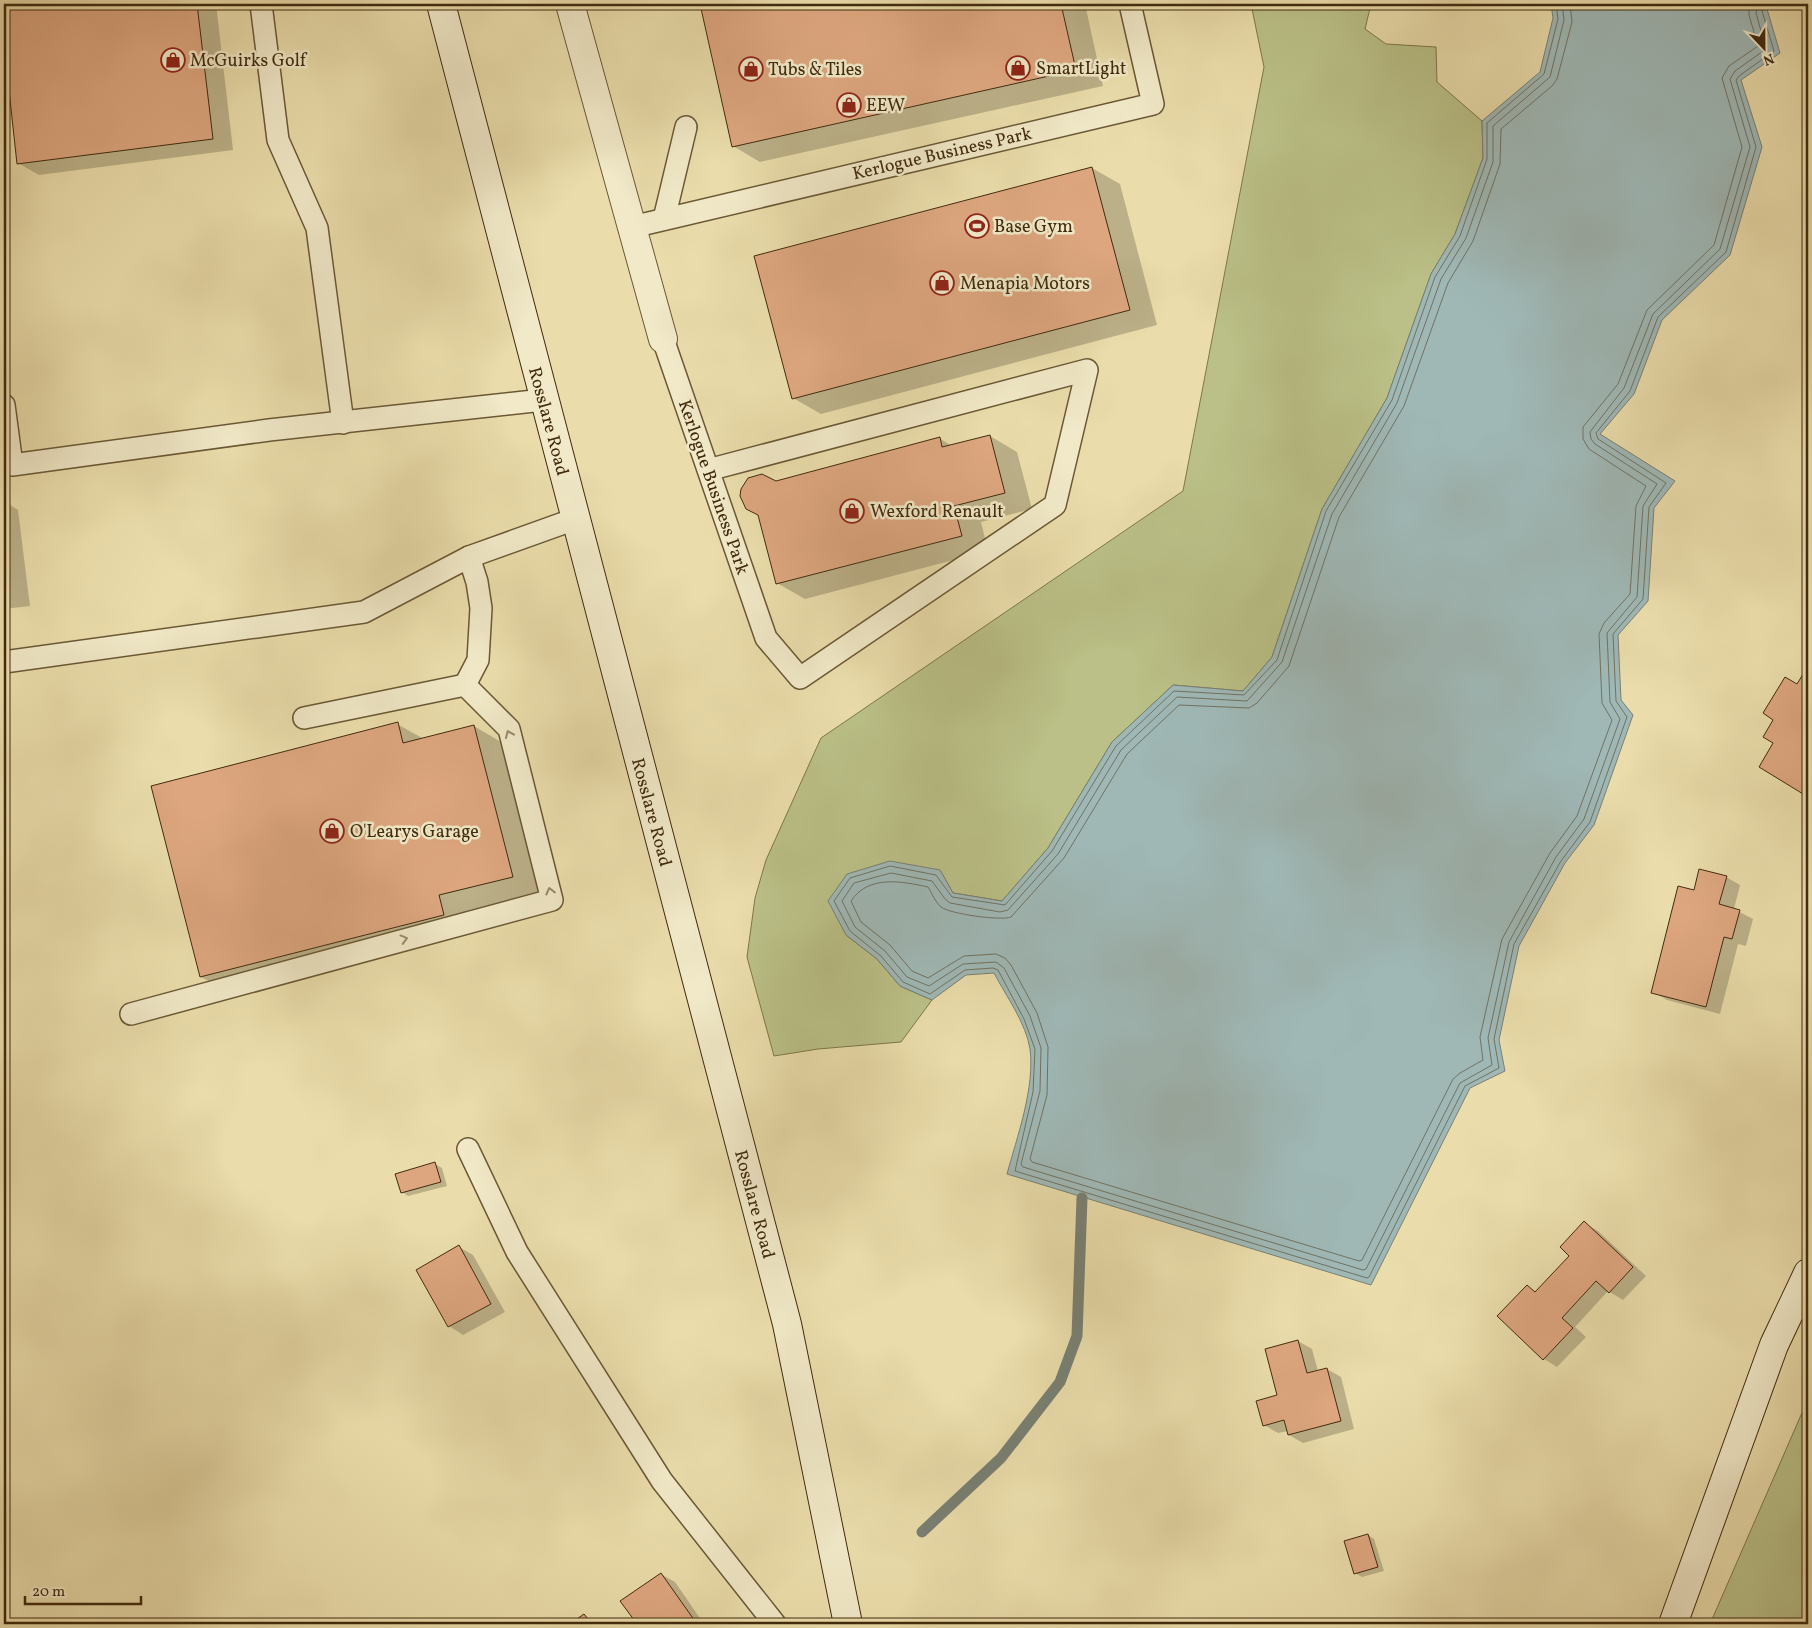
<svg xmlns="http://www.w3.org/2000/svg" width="1812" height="1628" font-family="Vollkorn,serif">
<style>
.green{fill:#bac087;stroke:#7e764a}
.water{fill:#9fb8b6;stroke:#798073}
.shadow{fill:#0003}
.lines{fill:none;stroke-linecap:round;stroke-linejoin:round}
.shore{stroke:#707262;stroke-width:1}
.stream{stroke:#798073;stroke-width:11}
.building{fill:#dda67f;stroke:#412b0e}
.lane-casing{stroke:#6b5835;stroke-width:24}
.street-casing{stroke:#6b5835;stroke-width:30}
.secondary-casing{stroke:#412b0e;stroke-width:30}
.lane{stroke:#f1e9c8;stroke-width:21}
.street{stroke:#f1e9c8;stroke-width:28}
.secondary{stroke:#f1e9c8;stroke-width:28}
.oneway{stroke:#998a6b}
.labels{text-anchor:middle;stroke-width:5;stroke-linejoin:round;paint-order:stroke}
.poi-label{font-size:18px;fill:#412b0e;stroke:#f1e9c8;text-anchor:start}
.street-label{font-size:18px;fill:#412b0e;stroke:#f1e9c8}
</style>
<rect width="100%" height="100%" fill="#eaddab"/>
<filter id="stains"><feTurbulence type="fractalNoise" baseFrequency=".004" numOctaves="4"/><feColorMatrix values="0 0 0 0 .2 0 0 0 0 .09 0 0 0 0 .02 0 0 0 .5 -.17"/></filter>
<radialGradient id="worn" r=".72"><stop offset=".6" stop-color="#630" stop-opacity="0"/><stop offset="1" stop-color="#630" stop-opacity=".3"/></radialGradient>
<g class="green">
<path d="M1251,4H1371L1365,29L1386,44L1436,47L1437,82L1482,121L1483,158L1455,234L1431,274L1387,398L1322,509L1272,657L1243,691L1173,685L1112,742L1048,848L1002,901L953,893L940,870L846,935L877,959L900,986L932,1000L901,1042L818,1049L774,1056L747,957L755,898L766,860L821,738L1183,491L1264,67Z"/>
<path d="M1808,1399V1624H1710Z"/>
</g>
<path class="water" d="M1551,4H1791L1767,9L1780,53L1741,80L1762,147L1730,255L1662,320L1634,394L1600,434L1675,481L1654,508L1648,601L1618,635L1621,700L1633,715L1594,825L1565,863L1519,946L1499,1040L1505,1071L1470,1088L1371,1285L1007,1174C1017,1137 1035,1088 1030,1049C1026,1023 1006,996 994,973L966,975L932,1000L900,986L877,959L846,935L828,901L847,874L890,861L940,870L953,893L1002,901L1048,848L1112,742L1173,685L1243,691L1272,657L1322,509L1387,398L1431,274L1455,234L1483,158L1482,121L1540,72L1553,18Z"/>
<g class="shadow">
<path d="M4,4H216L233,150L39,175L18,163L4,32Z"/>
<path d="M702,4H1085L1103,86L760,162L733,146Z"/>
<path d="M1092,168L1120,184L1157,325L821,414L793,398Z"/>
<path d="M990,436L1017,452L1032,509L981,522L988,551L805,599L777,583L748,479L757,475L767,476L778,482L939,438L952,446Z"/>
<path d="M4,501L18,510L30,606L4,609Z"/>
<path d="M1808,668V796L1760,766L1775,743L1798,685Z"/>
<path d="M397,724L424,739L474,726L501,742L540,892L466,911L471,930L229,992L201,977Z"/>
<path d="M1726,877L1740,885L1734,909L1753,919L1746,946L1738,944L1720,1014L1667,1000L1653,992L1695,892Z"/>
<path d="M435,1164L442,1168L447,1186L408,1196L402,1192Z"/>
<path d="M1584,1223L1598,1231L1646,1276L1623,1300L1608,1291L1575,1327L1586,1337L1557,1367L1544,1359L1527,1286L1536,1292L1571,1256Z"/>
<path d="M459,1247L473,1255L505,1312L463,1335L449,1326L418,1270Z"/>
<path d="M1298,1341L1312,1349L1318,1371L1327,1369L1341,1377L1354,1429L1303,1443L1289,1435L1288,1431L1278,1433L1264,1425L1279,1396Z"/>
<path d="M1368,1535L1374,1539L1384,1571L1362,1577L1355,1573Z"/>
<path d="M661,1574L675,1582L704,1624H638L622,1601Z"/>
<path d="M584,1615L595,1624H572Z"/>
</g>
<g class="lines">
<g class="shore">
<path d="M1556,4L1558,19L1544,74L1487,123V159L1460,236L1435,277L1392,400L1326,511L1277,660L1244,695L1174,691L1116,746L1052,851L1005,905L952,897L936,875L890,866L850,878L834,901L850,931L881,956L903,982L930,994L965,970L993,968L998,970L1024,1019L1035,1049L1033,1092L1015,1171L1367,1278L1369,1277L1465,1086L1499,1068L1494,1039L1514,944L1561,861L1590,822L1627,717L1616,701L1613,634L1643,599L1649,507L1666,483L1598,439L1596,433L1630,391L1658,317L1726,252L1756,147L1736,80L1739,76L1774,51L1762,11L1767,4"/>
<path d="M1562,4L1564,20L1550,77L1493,126V162L1466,238L1441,279L1397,403L1332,514L1282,662L1247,701L1177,697L1121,750L1058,854L1008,910L1000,912L950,903L945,899L932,881L891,873L854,883L842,901L855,927L885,951L907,977L929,986L963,964L996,962L1004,968L1030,1016L1041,1048L1040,1091L1021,1164L1023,1167L1363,1270L1366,1269L1460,1083L1492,1065L1488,1038L1509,942L1556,857L1584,819L1620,719L1610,702L1607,633L1637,597L1643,506L1657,484L1595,444L1591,439L1590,432L1624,388L1653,314L1720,249L1750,147L1730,79L1735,71L1766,49L1756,13L1758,4"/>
<path d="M1570,4L1572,22L1557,79L1552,86L1501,129L1500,164L1473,241L1448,283L1404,406L1339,517L1289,666L1257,703L1249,708L1179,705L1127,754L1064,858L1011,917C1001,921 950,914 941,907C935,902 932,893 928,887C901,881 868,875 851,901L861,922L890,945L912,971L928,978L964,956L996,954L1005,958L1011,965L1037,1013L1048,1047L1047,1095L1030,1159L1032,1162L1359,1261L1362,1260L1453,1079L1460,1073L1483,1060L1480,1037L1502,939L1550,853L1577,816L1612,720L1602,703L1599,634L1604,623L1630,594L1636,506L1646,486L1589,449L1583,439V427L1618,384L1647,310L1714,245L1742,147L1722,78L1729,66L1758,46L1749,15V4"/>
</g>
<path class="stream" d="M922,1532L1001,1458L1060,1382L1077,1336L1082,1198"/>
</g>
<g class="building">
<path d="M4,4H197L213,139L17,164L4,44Z"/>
<path d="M700,4H1061L1076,70L732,147Z"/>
<path d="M1092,167L1130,310L792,399L754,256Z"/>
<path d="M990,435L1005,493L954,506L962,536L776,584L758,515L746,509L740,496L741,489L748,478L762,474L776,481L940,437L942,447Z"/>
<path d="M4,550L9,595H4Z"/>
<path d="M1808,666V797L1759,767L1773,743L1763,737L1773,720L1763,713L1785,677L1797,684Z"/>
<path d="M398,722L403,743L474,725L513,877L439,895L444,915L200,977L151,786Z"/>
<path d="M1699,869L1727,876L1719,904L1740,910L1732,939L1724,937L1706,1007L1651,993L1678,886L1694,890Z"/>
<path d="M435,1162L441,1182L401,1193L395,1174Z"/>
<path d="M1584,1221L1633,1267L1609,1293L1596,1281L1562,1318L1573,1328L1543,1360L1497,1316L1527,1285L1535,1292L1569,1256L1560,1247Z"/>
<path d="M459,1245L491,1304L448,1327L416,1270Z"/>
<path d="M1298,1340L1307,1373L1327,1368L1341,1421L1288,1435L1284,1420L1263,1426L1256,1401L1277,1395L1265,1349Z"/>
<path d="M1368,1534L1378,1567L1354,1574L1344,1541Z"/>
<path d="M661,1573L697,1624H637L620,1601Z"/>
<path d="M584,1614L592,1624H570Z"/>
</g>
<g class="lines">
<g class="lane-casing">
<g id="lane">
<path d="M261,4L278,140L317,228L343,423"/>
<path d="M664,219L686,127"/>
<path d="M632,227L1153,104L1130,4"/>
<path d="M663,339L766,638L800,678L1055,505L1087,370L708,470"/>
<path d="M4,405L12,465L269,430L543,400"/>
<path d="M4,662L364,612L469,557L575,519"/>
<path d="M465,685L478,660L481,608L477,582L469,557"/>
<path d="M304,718L465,685"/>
<path d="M131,1014L552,900L509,729L465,685"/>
<path d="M468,1149L517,1252L662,1481L775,1624"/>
</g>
</g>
<g class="street-casing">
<path id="street" d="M570,4L663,339"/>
</g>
<g class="secondary-casing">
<g id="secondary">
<path d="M441,4L787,1324L848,1624"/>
<path d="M1673,1624L1774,1345L1808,1273"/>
</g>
</g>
<use href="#lane" class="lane"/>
<use href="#street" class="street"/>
<use href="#secondary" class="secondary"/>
</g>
<defs><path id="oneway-chevron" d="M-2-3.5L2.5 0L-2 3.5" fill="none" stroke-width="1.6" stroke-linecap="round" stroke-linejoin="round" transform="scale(1.25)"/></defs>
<g class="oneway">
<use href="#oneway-chevron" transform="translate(509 734) rotate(-113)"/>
<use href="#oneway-chevron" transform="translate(550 891) rotate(-104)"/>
<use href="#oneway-chevron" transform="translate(404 939) rotate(-15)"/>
</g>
<defs>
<g id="shop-ring" transform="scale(1.25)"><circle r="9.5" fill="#f1e9c8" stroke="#8f2418" stroke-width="1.5"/><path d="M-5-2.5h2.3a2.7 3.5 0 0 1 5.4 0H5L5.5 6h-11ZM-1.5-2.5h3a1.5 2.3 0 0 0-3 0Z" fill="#8f2418"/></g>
<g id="stadium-ring" transform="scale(1.25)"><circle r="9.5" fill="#f1e9c8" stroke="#8f2418" stroke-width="1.5"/><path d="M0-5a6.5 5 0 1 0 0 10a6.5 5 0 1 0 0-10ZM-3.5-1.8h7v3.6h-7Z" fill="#8f2418"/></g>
</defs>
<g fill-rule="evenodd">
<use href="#shop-ring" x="173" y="60"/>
<use href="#shop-ring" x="1018" y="68"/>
<use href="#shop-ring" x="751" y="69"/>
<use href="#shop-ring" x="849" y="105"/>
<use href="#stadium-ring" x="977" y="226"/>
<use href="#shop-ring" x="942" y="283"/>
<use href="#shop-ring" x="852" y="511"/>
<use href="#shop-ring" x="332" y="831"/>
</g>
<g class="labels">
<g class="poi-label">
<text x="190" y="66">McGuirks Golf</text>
<text x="1036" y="74">SmartLight</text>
<text x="768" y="75">Tubs &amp; Tiles</text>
<text x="866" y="111">EEW</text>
<text x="994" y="232">Base Gym</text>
<text x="960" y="289">Menapia Motors</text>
<text x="870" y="517">Wexford Renault</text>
<text x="350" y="837">O'Learys Garage</text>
</g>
<g class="street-label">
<text transform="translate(942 153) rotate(-13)" y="6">Kerlogue Business Park</text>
<text transform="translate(549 421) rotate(75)" y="6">Rosslare Road</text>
<text transform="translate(714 487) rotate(71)" y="6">Kerlogue Business Park</text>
<text transform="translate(652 812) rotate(75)" y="6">Rosslare Road</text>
<text transform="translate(755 1204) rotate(75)" y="6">Rosslare Road</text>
</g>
</g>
<rect width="1812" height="1628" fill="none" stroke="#eaddab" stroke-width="20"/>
<rect x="5" y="5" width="1802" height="1618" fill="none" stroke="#412b0e" stroke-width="2.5"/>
<rect x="10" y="10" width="1792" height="1608" fill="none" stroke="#412b0e"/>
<g transform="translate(1764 48) rotate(158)" stroke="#f1e9c8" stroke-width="4" paint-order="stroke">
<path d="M0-4L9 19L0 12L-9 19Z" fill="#412b0e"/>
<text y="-8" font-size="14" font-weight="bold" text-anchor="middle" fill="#412b0e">N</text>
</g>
<path d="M25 1596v8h116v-8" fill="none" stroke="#412b0e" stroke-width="2.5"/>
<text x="32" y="1596" font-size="15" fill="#412b0e" stroke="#f1e9c8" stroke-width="4" paint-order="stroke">20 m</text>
<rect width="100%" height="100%" filter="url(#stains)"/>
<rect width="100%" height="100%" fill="url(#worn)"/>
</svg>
